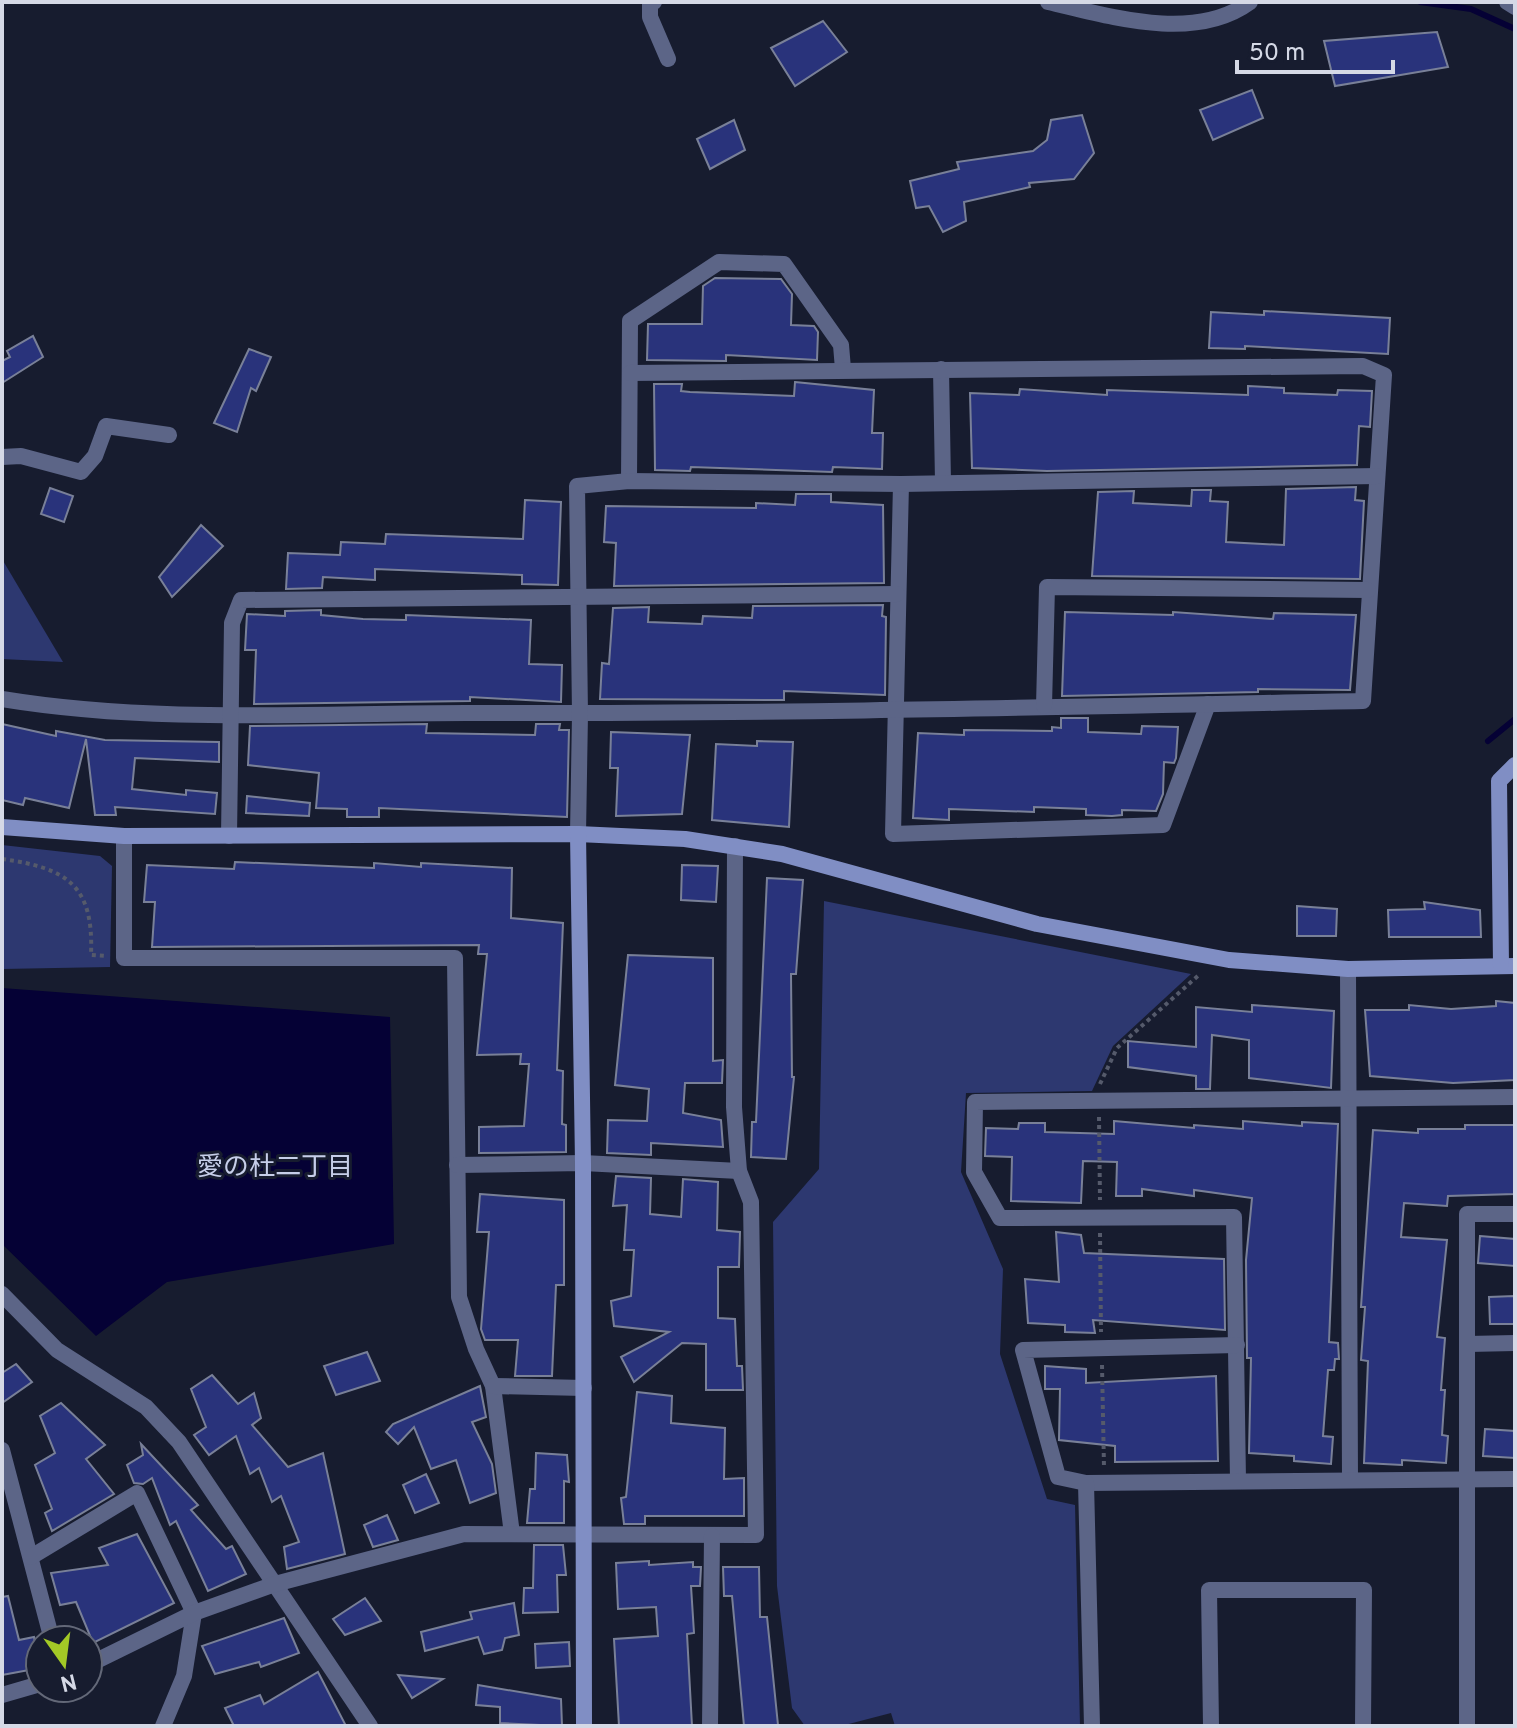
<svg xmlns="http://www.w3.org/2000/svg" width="1517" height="1728" font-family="Overpass,'Noto Sans JP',sans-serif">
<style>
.green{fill:#2d3870}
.water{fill:#050135}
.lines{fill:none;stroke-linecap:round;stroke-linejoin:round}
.stream{stroke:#050135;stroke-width:6}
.building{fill:#29337b;stroke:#798098;stroke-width:2}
.path{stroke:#555a6b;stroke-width:4;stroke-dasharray:4 4;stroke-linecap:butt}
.street{stroke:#5c6587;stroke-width:16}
.secondary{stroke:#808ec4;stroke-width:16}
.labels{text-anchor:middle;stroke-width:6;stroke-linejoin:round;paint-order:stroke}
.neighbourhood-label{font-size:26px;fill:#c6cee9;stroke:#171c2f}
</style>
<rect width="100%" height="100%" fill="#171c2f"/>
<g class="green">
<path d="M2,559L63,662L2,659Z"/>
<path d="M2,845L100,856L112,866L110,967L2,969Z"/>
<path d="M824,901L1191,974L1113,1046L1092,1091L966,1093L961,1172L1003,1269L1000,1354L1047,1499L1075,1505L1080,1726H895L891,1713L841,1726H805L792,1708L777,1586L773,1222L819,1169Z"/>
</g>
<path class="water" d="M2,988L390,1017L394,1244L167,1282L96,1336L2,1244Z"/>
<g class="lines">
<g class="stream">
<path d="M1420,2L1471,9L1515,29"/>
<path d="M1488,741L1515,719"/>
</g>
</g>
<g class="building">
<path d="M823,21L847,52L795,86L771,48Z"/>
<path d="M1437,32L1448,67L1335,86L1324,41Z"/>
<path d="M1252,90L1263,118L1213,140L1200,110Z"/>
<path d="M1082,115L1094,153L1074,179L1029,183L1030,187L964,202L966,221L943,232L929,206L916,208L910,181L959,169L957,162L1033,151L1047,140L1051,120Z"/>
<path d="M734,120L745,150L710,169L697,139Z"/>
<path d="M715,278L781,279L792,294L791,325L814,326L818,332L817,360L726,355V361L647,360L648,324H702L703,286Z"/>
<path d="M1264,311L1390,318L1388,354L1245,346V349L1209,348L1211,312L1264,315Z"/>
<path d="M33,336L43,357L2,383V361L10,357L7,351Z"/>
<path d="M249,349L271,357L256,391L251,388L237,432L214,423Z"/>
<path d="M795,382L874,390L872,433H883L882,469L833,467L832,472L691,467L690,471L655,470L654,384H682L681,391L690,392L794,396Z"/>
<path d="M1248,386L1284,388V393L1337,395L1338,390L1372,391L1370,427L1359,426L1357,465L1047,471L972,468L970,393L1019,395L1020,389L1107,395V390L1248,395Z"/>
<path d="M1356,487L1355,500L1364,501L1360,579L1092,576L1098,492L1134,491L1133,503L1191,506L1192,490H1211L1210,501L1228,502L1226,542L1284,545L1286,489Z"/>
<path d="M50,488L73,496L64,522L41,514Z"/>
<path d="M796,494H831V502L883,505L884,583L614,586L616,543L604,542L606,506L756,508V503L795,505Z"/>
<path d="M525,500L561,502L558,585L522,584V575L375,569V580L323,577L322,588L286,589L288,553L340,555L341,542L385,544L386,534L523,539Z"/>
<path d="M201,525L223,546L172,597L159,577Z"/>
<path d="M883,605L882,616L886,617L885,695L784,691V700L600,699L602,663L609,664L613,608L649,607L648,622L702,624L703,616L752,618L753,606Z"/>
<path d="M321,610V615L363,619L406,620V615L531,620L529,664L562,665L561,702L470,697V701L254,704L256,650H245L247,614L285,616V611Z"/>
<path d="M1065,612L1173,615V612L1273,619L1274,613L1356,615L1350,690L1258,689V692L1062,696Z"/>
<path d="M1061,718H1088V732L1141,734L1142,726L1178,727L1176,758L1174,763L1164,762L1163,794L1156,811L1122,810V815L1112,816L1086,815V809L1034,807V812L949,809V820L913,818L918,733L964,735V730L1052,731V727L1061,728Z"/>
<path d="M2,724L56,736V731L105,740L219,742V762L135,758L132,789L186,795V790L217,793L215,814L115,807L116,815H95L86,739L69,808L25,798L23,805L2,800Z"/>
<path d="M427,724L426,733L535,735L536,724H560L559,730H569L567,817L379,808V817H347V809L316,808L319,773L248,765L250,726Z"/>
<path d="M611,732L690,735L682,814L616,816L618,768H610Z"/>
<path d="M757,741L793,742L789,827L712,820L716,744L757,746Z"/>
<path d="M247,796L310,803L309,816L246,813Z"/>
<path d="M235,862L374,868V863L421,867V863L512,868L511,918L563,923L557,1070L563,1071L562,1124L566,1125V1152L479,1153V1127L524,1126L529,1064H520L521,1054L477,1055L487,954H478L479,945L152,947L155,902H144L147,865L234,869Z"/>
<path d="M682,865L718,866L716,902L681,900Z"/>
<path d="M767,878L803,880L796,974H791L792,1077H794L786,1159L751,1157L752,1122H756Z"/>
<path d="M1424,902L1480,910L1481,937H1389L1388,910L1425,909Z"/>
<path d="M1297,906L1337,909L1336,936H1297Z"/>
<path d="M628,955L713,958V1061L723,1060L722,1083H685L683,1113L721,1120L723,1147L651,1143V1155L607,1153L608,1120L647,1121L649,1089L615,1085Z"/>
<path d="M1496,1001L1515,1003V1080L1453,1083L1370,1076L1365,1010H1409V1005L1451,1009L1496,1006Z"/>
<path d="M1252,1005L1334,1011L1331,1088L1249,1078V1040L1212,1035L1210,1089H1196V1076L1128,1067V1041L1196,1047V1007L1252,1012Z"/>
<path d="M1114,1121L1194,1128V1125L1243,1129V1121L1302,1126V1122L1338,1124L1329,1342L1338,1343L1339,1359H1335L1334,1370H1328L1323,1436L1333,1437L1331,1464L1294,1461V1456L1249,1453L1251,1358H1247L1246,1260L1252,1198L1194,1190V1196L1142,1189V1196H1116L1117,1162L1083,1161L1081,1203L1011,1201L1012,1157L985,1156L986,1128L1018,1129L1019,1123H1045V1132L1114,1134Z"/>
<path d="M1465,1125H1515V1194L1448,1196L1447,1206L1404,1203L1401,1237L1447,1240L1437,1337L1445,1338L1441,1390H1445L1442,1435L1448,1436L1446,1463L1402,1460V1465L1364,1463L1368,1361L1361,1360L1365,1307H1361L1373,1130L1418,1133V1129H1465Z"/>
<path d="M616,1176L651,1178L650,1214L681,1217L683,1179L718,1182L717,1230L740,1232L739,1267H718V1318L735,1319L737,1366H742L743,1390H706V1344L682,1343L634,1382L621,1357L669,1332L614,1326L611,1301L631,1296L634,1250H624L627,1205L613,1206Z"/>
<path d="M480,1194L564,1200V1285H556L552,1376H515L518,1340H485L481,1329L489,1232H477Z"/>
<path d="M1056,1232L1081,1235L1084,1253L1224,1259L1225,1330L1093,1320L1095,1333L1065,1332V1325L1028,1323L1025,1279L1059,1282Z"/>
<path d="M1480,1236L1515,1239V1266L1478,1263Z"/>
<path d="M1514,1296L1515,1324H1490L1489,1297Z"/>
<path d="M367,1352L380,1381L336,1395L324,1366Z"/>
<path d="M16,1364L32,1382L2,1403V1373Z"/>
<path d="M1045,1366L1086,1369V1383L1216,1376L1218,1461L1115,1462V1446L1059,1440L1060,1389H1045Z"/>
<path d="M212,1375L238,1404L254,1393L261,1418L252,1425L288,1467L323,1453L345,1554L287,1569L284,1547L299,1542L281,1496L272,1502L259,1468L250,1474L236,1436L209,1455L194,1435L206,1427L191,1389Z"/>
<path d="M480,1386L486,1417L472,1422L492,1464L496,1493L470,1503L456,1460L431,1469L414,1427L398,1444L386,1432L393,1424Z"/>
<path d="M637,1392L672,1396L671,1423L725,1428L724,1479L744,1478V1516H645V1524H624L621,1498L626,1497Z"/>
<path d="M61,1403L105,1445L86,1459L114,1494L52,1531L45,1513L52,1509L35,1465L55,1453L40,1416Z"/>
<path d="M1485,1429L1515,1431V1458L1483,1456Z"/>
<path d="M141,1444L198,1505L191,1510L226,1549L232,1546L246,1574L208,1591L176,1521L170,1525L152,1478L143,1484L134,1483L127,1465L143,1455Z"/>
<path d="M536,1453L567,1455L569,1482L564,1481V1523H527L530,1489H535Z"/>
<path d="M426,1474L439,1503L415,1513L403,1485Z"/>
<path d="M387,1515L398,1540L373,1547L364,1525Z"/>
<path d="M137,1534L174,1603L93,1643L76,1602L60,1605L51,1573L108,1565L99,1548Z"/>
<path d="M534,1545H563L566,1575H557L558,1612L523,1613L524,1588H533Z"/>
<path d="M649,1561V1565L693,1562V1567H701L700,1586H691L694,1633L687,1634L692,1726H619L614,1639L658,1636L656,1607L618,1609L616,1563Z"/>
<path d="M723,1567H759L760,1617H767L778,1725L744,1726L732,1596H724Z"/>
<path d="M8,1596L19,1640L34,1637L40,1668L2,1675V1597Z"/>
<path d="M365,1598L381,1621L345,1635L333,1619Z"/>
<path d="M514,1603L519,1635L505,1638L502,1650L484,1654L478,1637L425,1651L421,1632L472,1619L470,1612Z"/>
<path d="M284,1618L299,1653L261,1667L259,1662L215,1674L202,1646Z"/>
<path d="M569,1642L570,1666L536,1668L535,1644Z"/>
<path d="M318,1672L346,1726H234L225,1708L260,1695L264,1704Z"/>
<path d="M398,1675L443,1679L412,1698Z"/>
<path d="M478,1685L561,1699L562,1726L500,1723V1707L476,1705Z"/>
</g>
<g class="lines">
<g class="path">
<path d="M2,859C67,868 94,885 91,955L106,956"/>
<path d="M1100,1084L1117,1048L1200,974"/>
<path d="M1099,1117L1100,1200"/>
<path d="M1100,1233L1101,1332"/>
<path d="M1102,1365L1104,1468"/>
</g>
<g class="street">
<path d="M654,2L650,4V17L668,59"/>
<path d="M1048,2C1109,16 1194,43 1250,2"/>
<path d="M1507,2L1515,7"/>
<path d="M941,369L943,482"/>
<path d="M2,457L21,456L81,472L95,456L106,426L169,435"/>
<path d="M629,481L630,321L719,262L784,264L841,345L843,369"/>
<path d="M901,484L893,834L1163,825L1208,704"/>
<path d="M2,699C154,724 312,713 466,713C765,714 1064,707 1363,701L1384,375L1363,366L630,373"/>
<path d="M1044,706L1047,587L1368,590"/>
<path d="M578,834L580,714L577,486L629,481L901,484L1377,476"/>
<path d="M124,836V958H455L459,1297L476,1349L493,1386L512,1534"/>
<path d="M229,836L232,623L241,600L897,594"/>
<path d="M1348,969L1350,1480"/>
<path d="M457,1165L583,1163L739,1171"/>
<path d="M2,1294L57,1350L146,1407L179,1442L370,1726"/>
<path d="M1468,1344L1515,1343"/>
<path d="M493,1386L584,1388"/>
<path d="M2,1450L52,1640"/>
<path d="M1238,1480L1234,1217L1000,1218L974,1172L975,1102L1515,1097"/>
<path d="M1086,1483L1515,1479"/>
<path d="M31,1557L137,1493L194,1613L184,1676L163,1726"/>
<path d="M88,1665L194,1613L275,1584L464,1534L756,1535L751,1202L739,1171L734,1107L735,846"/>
<path d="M2,1695L40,1684"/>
<path d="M710,1726L712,1536"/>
<path d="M1092,1726L1086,1483L1058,1477L1023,1350L1237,1345"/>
<path d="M1211,1726L1209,1590H1364L1363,1726"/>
<path d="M1467,1726V1214H1515"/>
</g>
<g class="secondary">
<path d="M2,827L124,836L578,834L685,839L782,854L1037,924L1229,960L1348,969L1515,966"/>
<path d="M578,834L583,1163L584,1726"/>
<path d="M1501,966L1499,781L1515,765"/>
</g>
</g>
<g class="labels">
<g class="neighbourhood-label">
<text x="275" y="1175">愛の杜二丁目</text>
</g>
</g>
<rect width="1517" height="1728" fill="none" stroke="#d5d9e6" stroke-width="8"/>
<g transform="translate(64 1664) rotate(166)"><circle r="38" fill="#171c2f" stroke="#636878" stroke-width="2"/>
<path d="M0-6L14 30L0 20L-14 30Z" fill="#a3c926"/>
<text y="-12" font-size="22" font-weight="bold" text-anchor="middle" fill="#d5d9e6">N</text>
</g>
<path d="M1237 60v12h156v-12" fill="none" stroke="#d5d9e6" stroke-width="4"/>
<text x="1249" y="60" font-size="24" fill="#d5d9e6" stroke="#171c2f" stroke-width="6" paint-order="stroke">50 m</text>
</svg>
